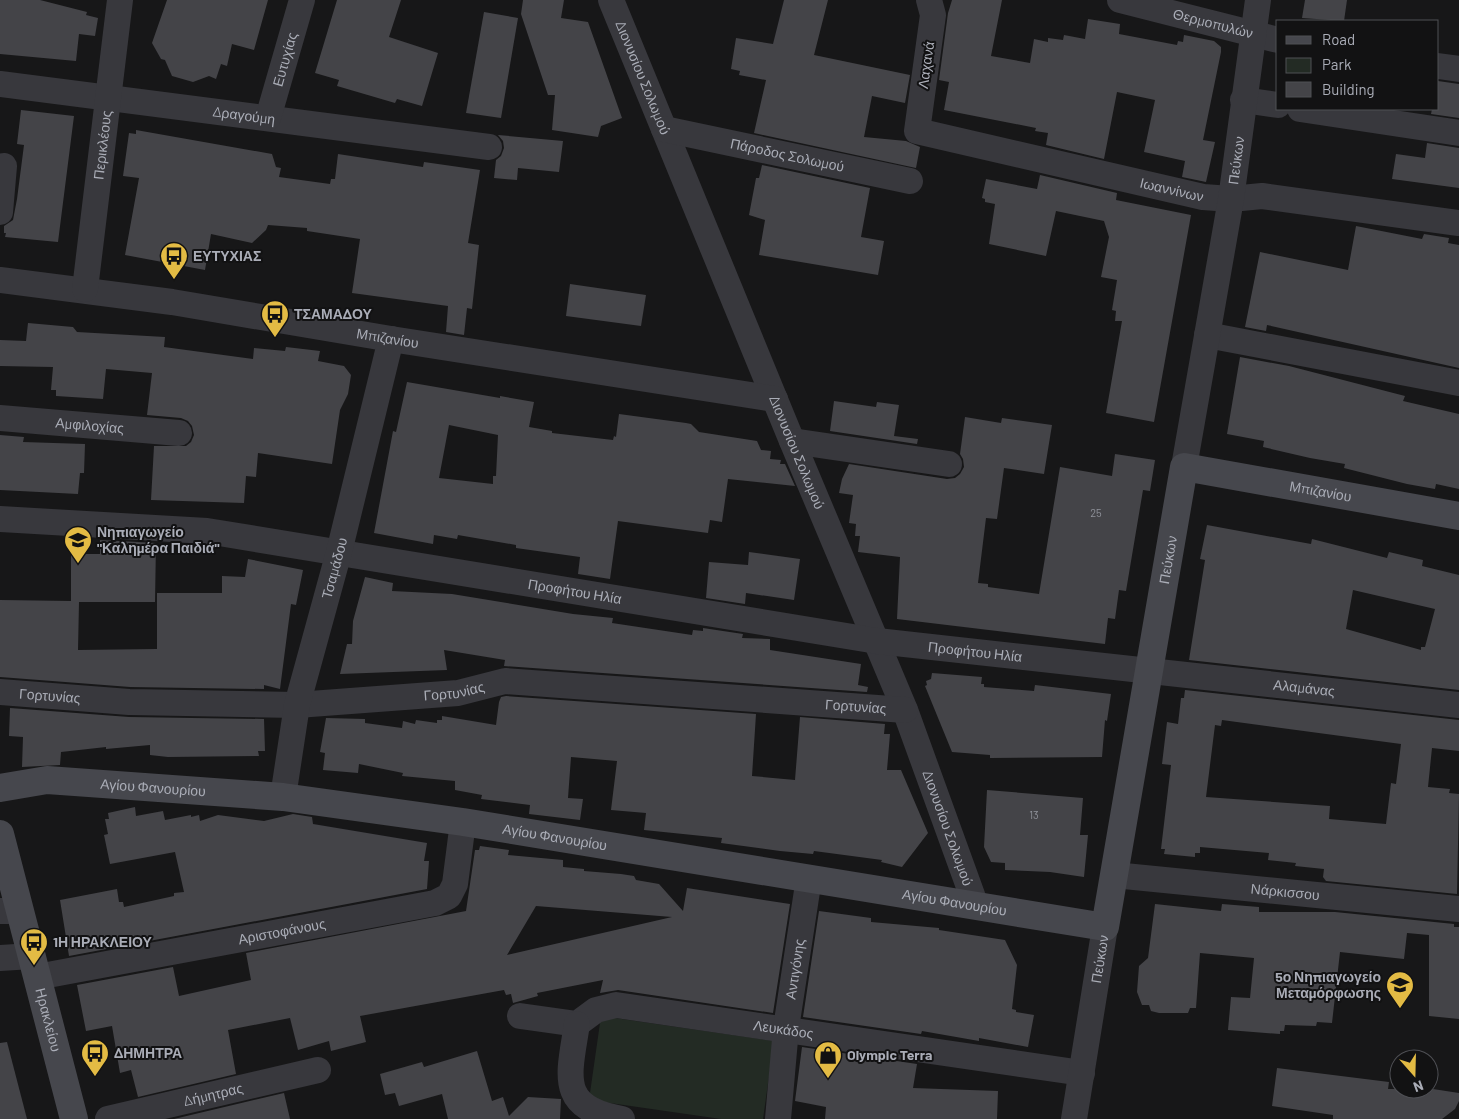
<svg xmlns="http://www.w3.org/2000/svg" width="1459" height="1119" font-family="Barlow,sans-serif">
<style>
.green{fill:#232b24}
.building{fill:#444448;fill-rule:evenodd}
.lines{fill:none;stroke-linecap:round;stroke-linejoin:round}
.street{stroke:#38383d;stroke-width:26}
.secondary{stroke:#46474d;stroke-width:28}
.labels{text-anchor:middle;stroke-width:4;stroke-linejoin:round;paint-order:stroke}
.number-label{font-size:11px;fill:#90939b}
.street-label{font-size:14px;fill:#aaadb7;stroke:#121213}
.poi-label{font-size:14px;font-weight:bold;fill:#aaadb7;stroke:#121213;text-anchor:start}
</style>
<rect width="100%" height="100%" fill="#171718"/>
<path class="green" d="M601,1016L774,1041L763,1119H721L589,1100Z"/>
<g class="building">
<path d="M0,0H40L87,12L86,15L98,18L95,36L79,34L76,61L0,54Z"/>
<path d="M167,0H268L254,50L232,44L227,66L221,64L216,79L209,76L193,82L172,76L165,60L161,59L152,43Z"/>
<path d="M337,0H401L389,37L438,53L422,106L397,99L395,103L337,86L339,80L315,73Z"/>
<path d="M523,0H564L561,18L588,22L622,118L601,126L598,137L552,130L555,95H548L521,14Z"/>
<path d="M784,0H828L814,55L910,75L905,103L872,96L864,137L906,141L920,147L916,168L754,133L766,80L739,75L740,71L731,69L736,38L773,44Z"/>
<path d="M952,0H1002L991,56L1030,63L1034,39L1048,42V38L1063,40L1064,35L1085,39L1088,19L1120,24L1119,34L1177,45L1178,41L1183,42L1184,35L1214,41L1221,47V52L1203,140L1215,142L1206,182L1182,177L1185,161L1144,152L1155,100L1117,92L1104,159L1046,145L1048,133L1035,131L1036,128L944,110L949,82L939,80L948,13Z"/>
<path d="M1305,0H1347L1344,21L1302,18Z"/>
<path d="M484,12L518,18L501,118L466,113Z"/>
<path d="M1438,81L1459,84V118L1431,114L1432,109H1438Z"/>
<path d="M21,110L74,116L58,242L5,237L6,233H4V226L13,220L17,199L24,145L17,144Z"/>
<path d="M136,130L272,154L276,167L281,168L279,177L330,184L331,179H335L338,154L423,167L424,162L480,170L468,243L479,245L472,309L467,308L464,335L446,332L448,306L352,293L360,239L307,231V228L268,225L266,230L252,243L211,234L205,270L125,255L139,178L123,176L129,133L136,134Z"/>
<path d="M498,135L563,141L559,172L518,168L517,180L494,178L496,160L501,156L504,148L503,141Z"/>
<path d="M1427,143L1459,148V188L1392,179L1396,154L1425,158Z"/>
<path d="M762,165L870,188L861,237L884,241L878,275L759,255L765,220L749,215L756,178H759Z"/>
<path d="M1040,175L1117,193L1116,200L1191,215L1154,422L1106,413L1122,321H1115L1116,311L1112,310L1117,280L1101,277L1109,237L1104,221L1056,211L1046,256L989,244L995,204L985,202V199L982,198L986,179L1037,189Z"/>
<path d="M1356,226L1422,239L1424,234L1449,238L1448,243L1459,245V368L1267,325L1266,331L1245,327L1260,252L1348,270Z"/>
<path d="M570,284L646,295L641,326L566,316Z"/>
<path d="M28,323L73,327L77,332L165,337L164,347L253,359L254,348L285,351L286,347L320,351L318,361L344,366L351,375L348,394L340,410L332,464L258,453L256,477L246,476L244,503L151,500L154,446H186L191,442L194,435L192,426L188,421L181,418L147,415L152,373L106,369L103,399L56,396V390H51L53,367L0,366V340L26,341Z"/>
<path d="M1240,357L1289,366L1405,396L1403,401L1459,414V489L1436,484L1435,489L1407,484L1344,468L1345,464L1310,458L1263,447L1264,441L1227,434Z"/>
<path d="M407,382L500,398V396L534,402L529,427L552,431V433L613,440L614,436L616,437L619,414L686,423L691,424L699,432L757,441L761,450L771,451L770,459L781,460L780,464H785L795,486L728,479L722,522L710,520L708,533L618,521L610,579L578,574L580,557L516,548V545L458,535L457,539L434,535L433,544L374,533L393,431L396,432ZM449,425L498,435L496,476H493V484L439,478Z"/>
<path d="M834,401L876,407L877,402L899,405L894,436L918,439L917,444L830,431Z"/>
<path d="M965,417L1001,423L1002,418L1052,425L1044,474L1004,468L997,519L986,518L978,583L988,584V587L1039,594L1060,467L1112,476L1115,454L1155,460L1150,491L1143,490L1126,591L1119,590L1115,619L1108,618L1105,644L897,619L900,557L858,552L860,536H855L856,524L849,523L853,495L839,493L842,479L849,464L947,479L955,478L960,474L964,467L963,459L960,454Z"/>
<path d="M0,435L24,437L23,442L85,444L84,473H80L78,494L0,490Z"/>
<path d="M1207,525L1311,544L1312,539L1387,558L1389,552L1423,560L1422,566L1459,575V690L1189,660L1205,560L1200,559ZM1353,590L1435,609L1425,647H1421V650L1346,629Z"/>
<path d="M100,540L156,543L155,602H79L78,650L157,649V593H222V576L245,577L248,559L303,570L296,605L291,604L280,689L264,685V689L130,687L0,677V600L71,601V554H100Z"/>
<path d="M749,552L800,559L794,600L746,593L745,604L706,598L709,562L748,565Z"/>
<path d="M365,577L393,583L392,591L452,594L573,614L613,618L612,623L692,635L693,630L703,631V628L743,634L742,638L770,639V650L861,664L858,685L868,687L867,692L504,666L505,660L444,650L447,670L340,674L347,644H352L353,621Z"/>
<path d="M932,673L982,677L981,684H984V687L1034,691L1035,685L1111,694L1107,721L1105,720L1102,757L990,758V755L952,752L925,686L927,685L926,681L931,679Z"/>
<path d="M1185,690L1459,720V751L1432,748L1428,787L1450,789L1449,793L1459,794L1457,894L1326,881L1323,877L1324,869L1295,866L1296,863L1268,860L1269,853L1200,847V853H1195V857L1164,854L1165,849H1161L1171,765L1162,764L1167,722L1178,724L1181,698H1184ZM1222,720L1401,744L1396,784L1391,783L1386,824L1329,819L1330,806L1206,797L1215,725L1221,726Z"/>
<path d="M506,696L756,714L752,776L795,780L800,717L885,724L884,734H890L887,770H901L928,833L902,867L881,862L882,860L814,851L813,854L780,851L721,843L722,838L644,830L646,813L611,810L617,761L571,757L568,798L583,799L580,820L529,814L530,805L481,799L482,795L455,790V781L402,776L403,773L359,764L358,773L323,770L325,753L320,752L326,718L365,719V723L402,728L403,721L415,724L416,720L437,723V720H442V716L496,725L499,702L501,697Z"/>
<path d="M10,708L129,717L264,719L265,751H258L259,756L168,757L150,755V745L106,749V747L61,752L60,765L22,767L23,737L9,736Z"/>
<path d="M987,790L1083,798L1080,835H1088L1084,877L1050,872L1005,870V863L991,862L984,847Z"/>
<path d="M135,807L136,816L163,811L165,820L191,815V817L199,815L200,821L218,815L264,821L293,814L312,817L313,824L427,843L424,861H429L427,889L69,956L60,900L117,889L119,902H123L124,907L174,896V893L184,892L175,852L110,864L104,835L108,834L105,819H109L108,813Z"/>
<path d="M480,846L509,850L508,855L563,860V867L584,869V871L621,874L634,876L636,880L659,884L683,911L687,888L790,904L773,1013L618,990L600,993L603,980L537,993L538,996L513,1003L511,994L506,995L504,990L360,1016L366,1042L331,1051L329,1041L298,1050L290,1018L228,1030L236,1074L138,1097L131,1070L120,1073L112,1026L86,1031L77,985L173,967L179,996L251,980L246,953L466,911L475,850H479ZM536,906L672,917L507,955Z"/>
<path d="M1155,904L1221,911L1222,904L1259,907V912H1335L1454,924V927H1459V1019L1429,1016V935L1407,933L1404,959L1340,952L1332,1023L1317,1022L1316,1026L1285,1025L1284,1031H1280V1034L1228,1030L1231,997L1250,998L1254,958L1200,953L1196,1008H1190L1188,1013H1159L1151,1011L1149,1005H1142L1137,992L1139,966L1148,958Z"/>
<path d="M819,911L871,918V922L939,928V930L1005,940L1017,965L1012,1009L1016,1010V1012L1034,1015L1028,1047L979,1038V1041L922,1031L921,1034L803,1017Z"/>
<path d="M7,1042L27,1119H0V1043Z"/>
<path d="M802,1047L917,1064L913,1088L998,1091L997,1119H825L826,1107L795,1101Z"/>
<path d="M477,1051L492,1101L503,1097L509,1116L528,1097L561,1099L560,1119H448L442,1094L399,1106L395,1093L385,1095L380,1074L422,1062L424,1067Z"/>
<path d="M1277,1068L1389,1082L1388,1089H1433L1459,1093V1101L1455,1109L1442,1119H1333V1115L1272,1106Z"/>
<path d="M284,1093L290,1119H174Z"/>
</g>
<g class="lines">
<g class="street">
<path id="s1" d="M611,0L792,441L905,710L976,906"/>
<path id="s2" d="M929,0L933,15L917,131L1203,197L1231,199L1262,196L1459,223"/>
<path id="s3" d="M1120,0L1278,40"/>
<path d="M1438,66L1459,69"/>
<path id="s4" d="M0,84L489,147"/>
<path d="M1243,100L1278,105"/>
<path d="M1300,109L1459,133"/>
<path id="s5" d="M268,118L302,0"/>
<path id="s6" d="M664,129L910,181"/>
<path d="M0,212L4,166"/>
<path id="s7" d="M0,280L172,302L391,339L775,399"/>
<path id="s8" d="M85,289L120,0"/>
<path d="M1207,335L1459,383"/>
<path id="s9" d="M0,418L179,433"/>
<path d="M792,441L949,464"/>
<path id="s10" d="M1184,467L1231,199L1258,0"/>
<path id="s11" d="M0,519L207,531L877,641L1459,705"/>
<path id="s12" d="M0,692L129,702L297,705L458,693L505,681L905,710"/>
<path id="s13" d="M283,797L297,705L339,552L391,339"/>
<path id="s14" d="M1114,875L1459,909"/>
<path d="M0,911H20"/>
<path d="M0,958L32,956"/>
<path id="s15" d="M37,977L435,903L449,896L455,884L463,822"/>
<path id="s16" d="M520,1016L577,1024L596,1010L616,1005L1082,1073"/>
<path d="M577,1024C569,1076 557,1108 622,1119"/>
<path id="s17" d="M108,1119L318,1070"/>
<path id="s18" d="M778,1119L786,1028L809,878"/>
<path id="s19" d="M1074,1119L1105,927"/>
</g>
<g class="secondary">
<path id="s20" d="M0,788L47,780L283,797L463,822L1105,927L1184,467L1459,516"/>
<path id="s21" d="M0,834L74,1119"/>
</g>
</g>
<defs>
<g id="bus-pin" transform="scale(1.4375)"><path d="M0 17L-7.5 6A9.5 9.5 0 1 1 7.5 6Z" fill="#e3bb44" stroke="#121213"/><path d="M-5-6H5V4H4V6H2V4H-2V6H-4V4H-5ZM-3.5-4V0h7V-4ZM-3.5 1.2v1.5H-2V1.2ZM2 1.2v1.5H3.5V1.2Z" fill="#111"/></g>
<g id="school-pin" transform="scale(1.4375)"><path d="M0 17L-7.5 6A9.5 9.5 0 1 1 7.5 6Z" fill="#e3bb44" stroke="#121213"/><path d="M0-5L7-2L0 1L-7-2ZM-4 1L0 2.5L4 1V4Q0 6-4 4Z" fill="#111"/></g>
<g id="shop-pin" transform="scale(1.4375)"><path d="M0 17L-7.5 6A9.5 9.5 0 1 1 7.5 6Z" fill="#e3bb44" stroke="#121213"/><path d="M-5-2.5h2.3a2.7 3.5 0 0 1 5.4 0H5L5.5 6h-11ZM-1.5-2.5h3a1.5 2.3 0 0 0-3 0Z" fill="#111"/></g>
</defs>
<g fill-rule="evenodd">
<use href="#bus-pin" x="174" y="256"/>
<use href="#bus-pin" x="275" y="314"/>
<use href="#school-pin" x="78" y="540"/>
<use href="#bus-pin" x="34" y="942"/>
<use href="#school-pin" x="1400" y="985"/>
<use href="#bus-pin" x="95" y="1053"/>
<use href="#shop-pin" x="828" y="1055"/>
</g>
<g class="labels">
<g class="number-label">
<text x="1096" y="517">25</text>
<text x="1034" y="819">13</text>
</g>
<g class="street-label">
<text dy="5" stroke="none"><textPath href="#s3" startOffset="96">Θερμοπυλών</textPath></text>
<text dy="5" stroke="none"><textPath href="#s5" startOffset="61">Ευτυχίας</textPath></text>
<text transform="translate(926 65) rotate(-82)" y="5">Λαχανά</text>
<text dy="5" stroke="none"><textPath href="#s1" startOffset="84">Διονυσίου Σολωμού</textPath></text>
<text dy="5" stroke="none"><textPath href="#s4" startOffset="246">Δραγούμη</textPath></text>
<text dy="5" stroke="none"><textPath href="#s8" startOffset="145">Περικλέους</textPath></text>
<text dy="5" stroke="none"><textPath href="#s6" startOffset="126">Πάροδος Σολωμού</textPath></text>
<text dy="5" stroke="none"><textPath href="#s10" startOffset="311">Πεύκων</textPath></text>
<text dy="5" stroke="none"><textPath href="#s2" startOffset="394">Ιωαννίνων</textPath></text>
<text dy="5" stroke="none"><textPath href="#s7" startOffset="392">Μπιζανίου</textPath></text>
<text dy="5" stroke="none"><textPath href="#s9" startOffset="90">Αμφιλοχίας</textPath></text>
<text dy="5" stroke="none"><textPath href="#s1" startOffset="489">Διονυσίου Σολωμού</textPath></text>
<text dy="5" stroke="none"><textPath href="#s20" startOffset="1722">Μπιζανίου</textPath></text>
<text dy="5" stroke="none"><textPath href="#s20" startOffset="1489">Πεύκων</textPath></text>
<text dy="5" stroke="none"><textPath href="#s13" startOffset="235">Τσαμάδου</textPath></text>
<text dy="5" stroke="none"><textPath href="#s11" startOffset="580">Προφήτου Ηλία</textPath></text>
<text dy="5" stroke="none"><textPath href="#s11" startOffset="985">Προφήτου Ηλία</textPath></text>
<text dy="5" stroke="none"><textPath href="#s11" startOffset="1316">Αλαμάνας</textPath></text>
<text dy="5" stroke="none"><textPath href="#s12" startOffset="455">Γορτυνίας</textPath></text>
<text dy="5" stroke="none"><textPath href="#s12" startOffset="50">Γορτυνίας</textPath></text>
<text dy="5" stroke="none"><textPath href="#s12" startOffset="859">Γορτυνίας</textPath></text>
<text dy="5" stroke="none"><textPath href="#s20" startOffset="154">Αγίου Φανουρίου</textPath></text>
<text dy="5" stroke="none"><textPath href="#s1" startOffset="894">Διονυσίου Σολωμού</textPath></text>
<text dy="5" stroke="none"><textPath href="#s20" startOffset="559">Αγίου Φανουρίου</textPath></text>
<text dy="5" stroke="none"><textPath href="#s14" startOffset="172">Νάρκισσου</textPath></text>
<text dy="5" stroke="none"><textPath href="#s20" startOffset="964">Αγίου Φανουρίου</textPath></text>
<text dy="5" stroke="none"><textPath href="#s15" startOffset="249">Αριστοφάνους</textPath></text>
<text dy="5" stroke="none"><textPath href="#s19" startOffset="162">Πεύκων</textPath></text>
<text dy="5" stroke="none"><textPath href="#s18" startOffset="151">Αντιγόνης</textPath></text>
<text dy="5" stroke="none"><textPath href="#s21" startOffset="192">Ηρακλείου</textPath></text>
<text dy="5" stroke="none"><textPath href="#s16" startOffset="271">Λευκάδος</textPath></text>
<text dy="5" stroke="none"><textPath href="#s17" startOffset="108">Δήμητρας</textPath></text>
</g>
<g class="poi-label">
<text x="193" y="261">ΕΥΤΥΧΙΑΣ</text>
<text x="294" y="319">ΤΣΑΜΑΔΟΥ</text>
<text x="97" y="537">Νηπιαγωγείο<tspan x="97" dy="16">"Καλημέρα Παιδιά"</tspan></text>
<text x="53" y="947">1Η ΗΡΑΚΛΕΙΟΥ</text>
<text x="1381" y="982" text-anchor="end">5ο Νηπιαγωγείο<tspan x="1381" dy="16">Μεταμόρφωσης</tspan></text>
<text x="114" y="1058">ΔΗΜΗΤΡΑ</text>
<text x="847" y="1060">Olympic Terra</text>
</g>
</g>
<rect x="1276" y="20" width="162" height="90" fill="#121213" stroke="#4f5055"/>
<rect x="1286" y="36" width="25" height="8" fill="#46474d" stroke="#4f5055"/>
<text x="1322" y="45" font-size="15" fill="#aaadb7">Road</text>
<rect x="1286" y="58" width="25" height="15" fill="#232b24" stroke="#4f5055"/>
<text x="1322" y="70" font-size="15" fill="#aaadb7">Park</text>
<rect x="1286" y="82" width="25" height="15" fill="#444448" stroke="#4f5055"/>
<text x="1322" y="95" font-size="15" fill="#aaadb7">Building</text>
<g transform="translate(1414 1074) rotate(160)"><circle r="24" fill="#121213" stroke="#4f5055"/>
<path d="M0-4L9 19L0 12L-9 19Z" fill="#e3bb44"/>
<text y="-8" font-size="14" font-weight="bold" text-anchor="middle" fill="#aaadb7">N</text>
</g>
</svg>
